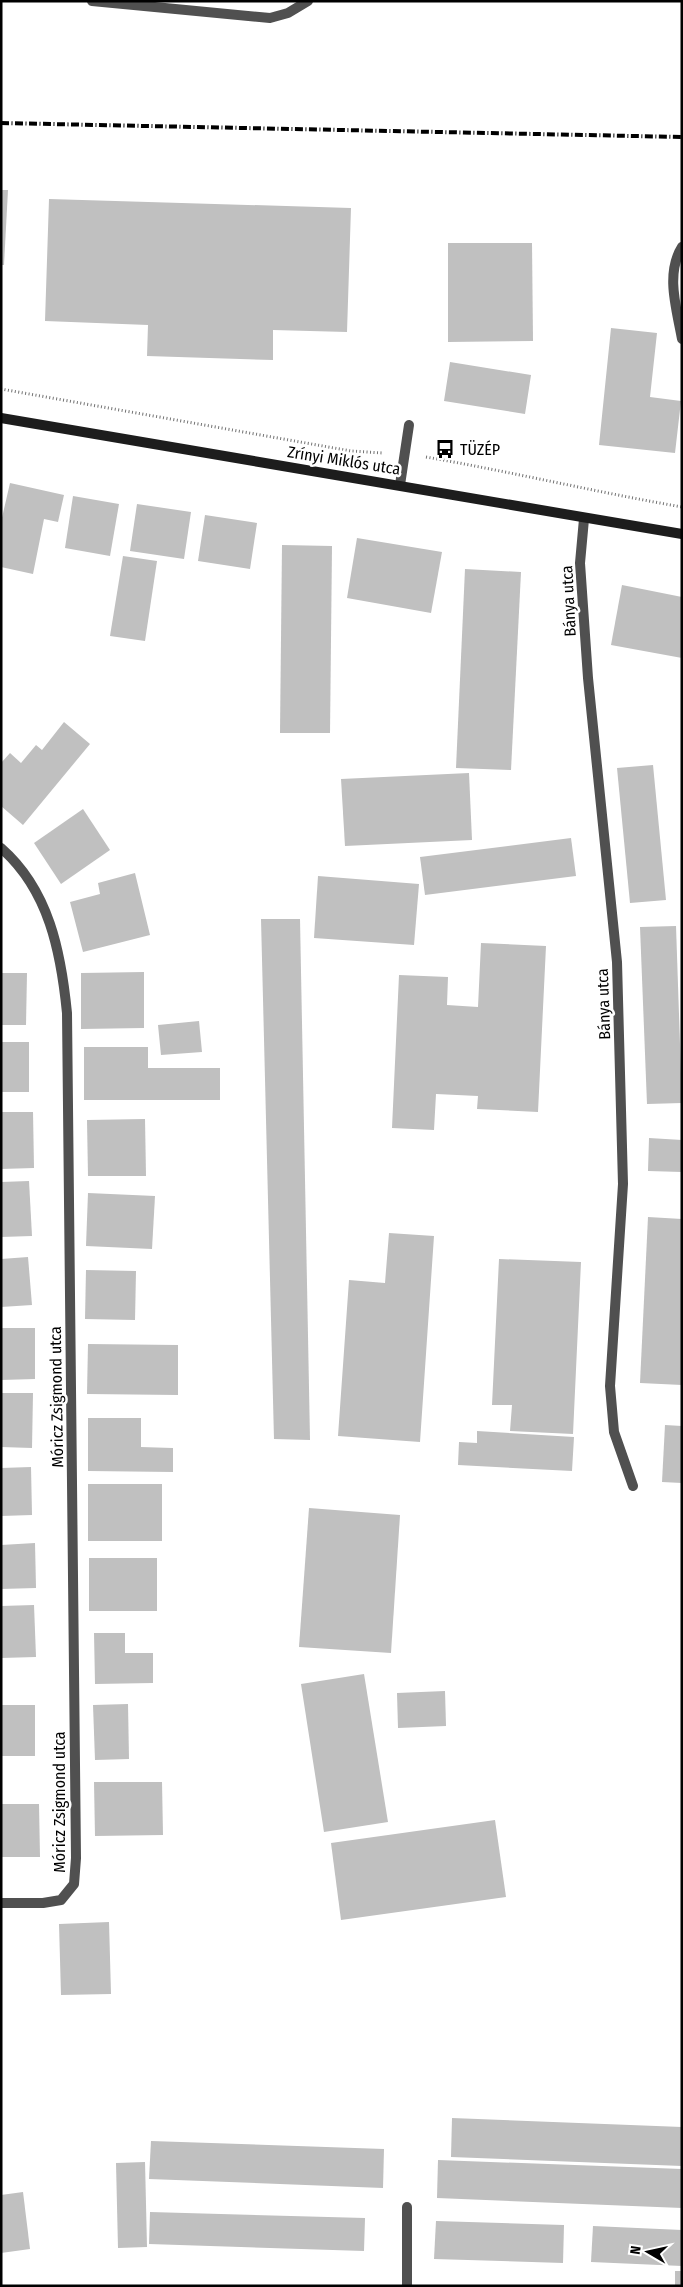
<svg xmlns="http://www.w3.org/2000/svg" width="683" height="2287" font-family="'Fira Sans Condensed',sans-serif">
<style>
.building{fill:#c0c0c0}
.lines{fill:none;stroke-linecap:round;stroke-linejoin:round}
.path{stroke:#727272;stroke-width:3;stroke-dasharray:1 2.5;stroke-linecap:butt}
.lane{stroke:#505050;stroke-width:10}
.street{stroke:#505050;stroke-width:10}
.secondary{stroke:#1d1d1d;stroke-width:10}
.rail{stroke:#000;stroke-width:4;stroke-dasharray:8 2.5 1 2.5;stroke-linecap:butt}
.labels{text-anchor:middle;stroke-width:5;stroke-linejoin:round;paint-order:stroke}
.poi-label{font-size:16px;fill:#000;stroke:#fff;text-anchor:start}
.street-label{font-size:16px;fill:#000;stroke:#fff}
</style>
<rect width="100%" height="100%" fill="#fff"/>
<g class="building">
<path d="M1,190H8L4,265H1Z"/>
<path d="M49,199L351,208L347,332L273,330V360L147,356L148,325L45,321Z"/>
<path d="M448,243H532L533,341L448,342Z"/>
<path d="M611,328L657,333L650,397L681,401L675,453L599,445Z"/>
<path d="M450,362L531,375L525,414L444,401Z"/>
<path d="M10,483L64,495L58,522L44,519L33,574L1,567V522Z"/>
<path d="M73,496L119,504L110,556L65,548Z"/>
<path d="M137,504L191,512L184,559L130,551Z"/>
<path d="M205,515L257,523L250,569L198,561Z"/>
<path d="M357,538L442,552L431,613L347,598Z"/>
<path d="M282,545L332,546L330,733H280Z"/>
<path d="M123,556L157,561L145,641L110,636Z"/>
<path d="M465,569L521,572L511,770L456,768Z"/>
<path d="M622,585L682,597V658L611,645Z"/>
<path d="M64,722L90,744L23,825L1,806V763L10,753L21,763L36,745L42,750Z"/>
<path d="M653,765L666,900L630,903L617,768Z"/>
<path d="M469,773L472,840L345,846L341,779Z"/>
<path d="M83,809L110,850L61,884L34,843Z"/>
<path d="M571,838L576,876L425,895L420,857Z"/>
<path d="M135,873L150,935L83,952L70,902L100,894L98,883Z"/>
<path d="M318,876L419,884L414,945L314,938Z"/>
<path d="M261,919H300L310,1440L274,1439Z"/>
<path d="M676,926L682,1103L647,1104L640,927Z"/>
<path d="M481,943L546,946L538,1112L477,1109L478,1096L436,1094L434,1130L392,1128L399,975L448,977L447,1005L478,1007Z"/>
<path d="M144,972V1028L81,1029V973Z"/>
<path d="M1,973H27L26,1025H1Z"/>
<path d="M199,1021L202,1052L161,1055L158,1025Z"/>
<rect x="1" y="1042" width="28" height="50"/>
<path d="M84,1047H148V1068H220V1100H84Z"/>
<path d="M1,1112H33L34,1168L1,1169Z"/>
<path d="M145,1119L146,1176H88L87,1120Z"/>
<path d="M649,1138L682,1140V1172L648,1171Z"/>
<path d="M29,1181L32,1236L1,1237V1182Z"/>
<path d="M88,1193L155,1196L152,1249L86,1246Z"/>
<path d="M648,1217L682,1219V1385L640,1383Z"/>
<path d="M389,1233L434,1236L420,1442L338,1436L349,1280L385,1283Z"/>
<path d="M28,1257L32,1305L1,1307V1259Z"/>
<path d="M499,1259L581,1262L573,1434L510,1431L512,1405H492Z"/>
<path d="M86,1270L136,1271L135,1320L85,1319Z"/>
<path d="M1,1328H35V1379L1,1380Z"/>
<path d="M88,1344L178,1345V1395L87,1394Z"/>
<path d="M1,1393H33L32,1448L1,1447Z"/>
<path d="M88,1418H141V1447L173,1448V1472L88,1471Z"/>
<path d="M665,1425L682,1426V1483L662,1482Z"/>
<path d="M477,1431L574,1437L572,1471L458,1465L459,1442L477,1443Z"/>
<path d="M31,1467L32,1515L1,1516V1468Z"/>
<rect x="88" y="1484" width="74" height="57"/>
<path d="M309,1508L400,1515L391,1653L299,1647Z"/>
<path d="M35,1543L36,1588L1,1589V1545Z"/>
<rect x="89" y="1558" width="68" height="53"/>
<path d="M34,1605L36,1657L1,1658V1606Z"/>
<path d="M94,1633H125V1653H153V1683L95,1684Z"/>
<path d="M364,1674L388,1822L324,1832L301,1684Z"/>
<path d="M445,1691L446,1726L398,1728L397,1693Z"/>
<path d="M128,1704L129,1759L95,1760L93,1705Z"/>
<rect x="1" y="1705" width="34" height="51"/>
<path d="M94,1782H162L163,1835L95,1836Z"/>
<path d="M1,1804H39L40,1857H1Z"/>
<path d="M495,1820L506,1897L341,1920L331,1843Z"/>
<path d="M109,1922L111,1994L61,1995L59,1924Z"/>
<path d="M452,2118L682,2127V2166L451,2157Z"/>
<path d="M151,2141L384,2149L383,2188L149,2179Z"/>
<path d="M438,2160L682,2169V2208L437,2198Z"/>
<path d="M145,2162L147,2247L118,2248L116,2163Z"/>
<path d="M23,2192L30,2249L1,2253V2195Z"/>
<path d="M150,2212L365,2218L364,2251L149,2244Z"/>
<path d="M436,2221L564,2225L563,2263L434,2259Z"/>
<path d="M593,2226L682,2230V2266L591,2262Z"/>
<rect x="675" y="2271" width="7" height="15"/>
</g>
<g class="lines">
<g class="path">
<path d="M1,389L351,451L383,453"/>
<path d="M426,457C512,472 596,492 682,507"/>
</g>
<g class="lane">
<path d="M92,1L270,18L288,13L308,1"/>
<path d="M682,247C665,274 677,310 682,339"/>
<path d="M400,485L409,425"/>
<path d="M407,2207V2286"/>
</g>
<g class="street">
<path d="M584,519L580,563L588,678L617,962L623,1184L610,1386L614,1432L633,1486"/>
<path d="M1,848C49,890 61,952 67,1013L76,1858L74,1884L61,1900L43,1903H1"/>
</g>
<path class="secondary" d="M1,418L682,534"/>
<path class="rail" d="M1,123L682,137"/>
</g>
<defs>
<g id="bus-bare" transform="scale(1.5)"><path d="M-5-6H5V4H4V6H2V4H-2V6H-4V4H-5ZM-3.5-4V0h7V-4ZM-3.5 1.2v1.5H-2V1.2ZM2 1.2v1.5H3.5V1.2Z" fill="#000" stroke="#fff" stroke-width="2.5" paint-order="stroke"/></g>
</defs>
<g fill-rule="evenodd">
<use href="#bus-bare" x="445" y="449"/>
</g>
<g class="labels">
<g class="poi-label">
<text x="460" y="455">TÜZÉP</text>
</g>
<g class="street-label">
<text transform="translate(344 460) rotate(9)" y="6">Zrínyi Miklós utca</text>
<text transform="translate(568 601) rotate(-93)" y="6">Bánya utca</text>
<text transform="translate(603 1004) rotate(-92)" y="6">Bánya utca</text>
<text transform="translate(56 1397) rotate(-91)" y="6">Móricz Zsigmond utca</text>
<text transform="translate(59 1802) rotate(-90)" y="6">Móricz Zsigmond utca</text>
</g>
</g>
<rect width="683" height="2287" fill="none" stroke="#000000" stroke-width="5"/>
<g transform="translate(648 2252) rotate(279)" stroke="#ffffff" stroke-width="4" paint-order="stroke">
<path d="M0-4L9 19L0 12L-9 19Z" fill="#000000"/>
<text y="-8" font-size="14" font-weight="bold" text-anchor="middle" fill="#000000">N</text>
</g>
</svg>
